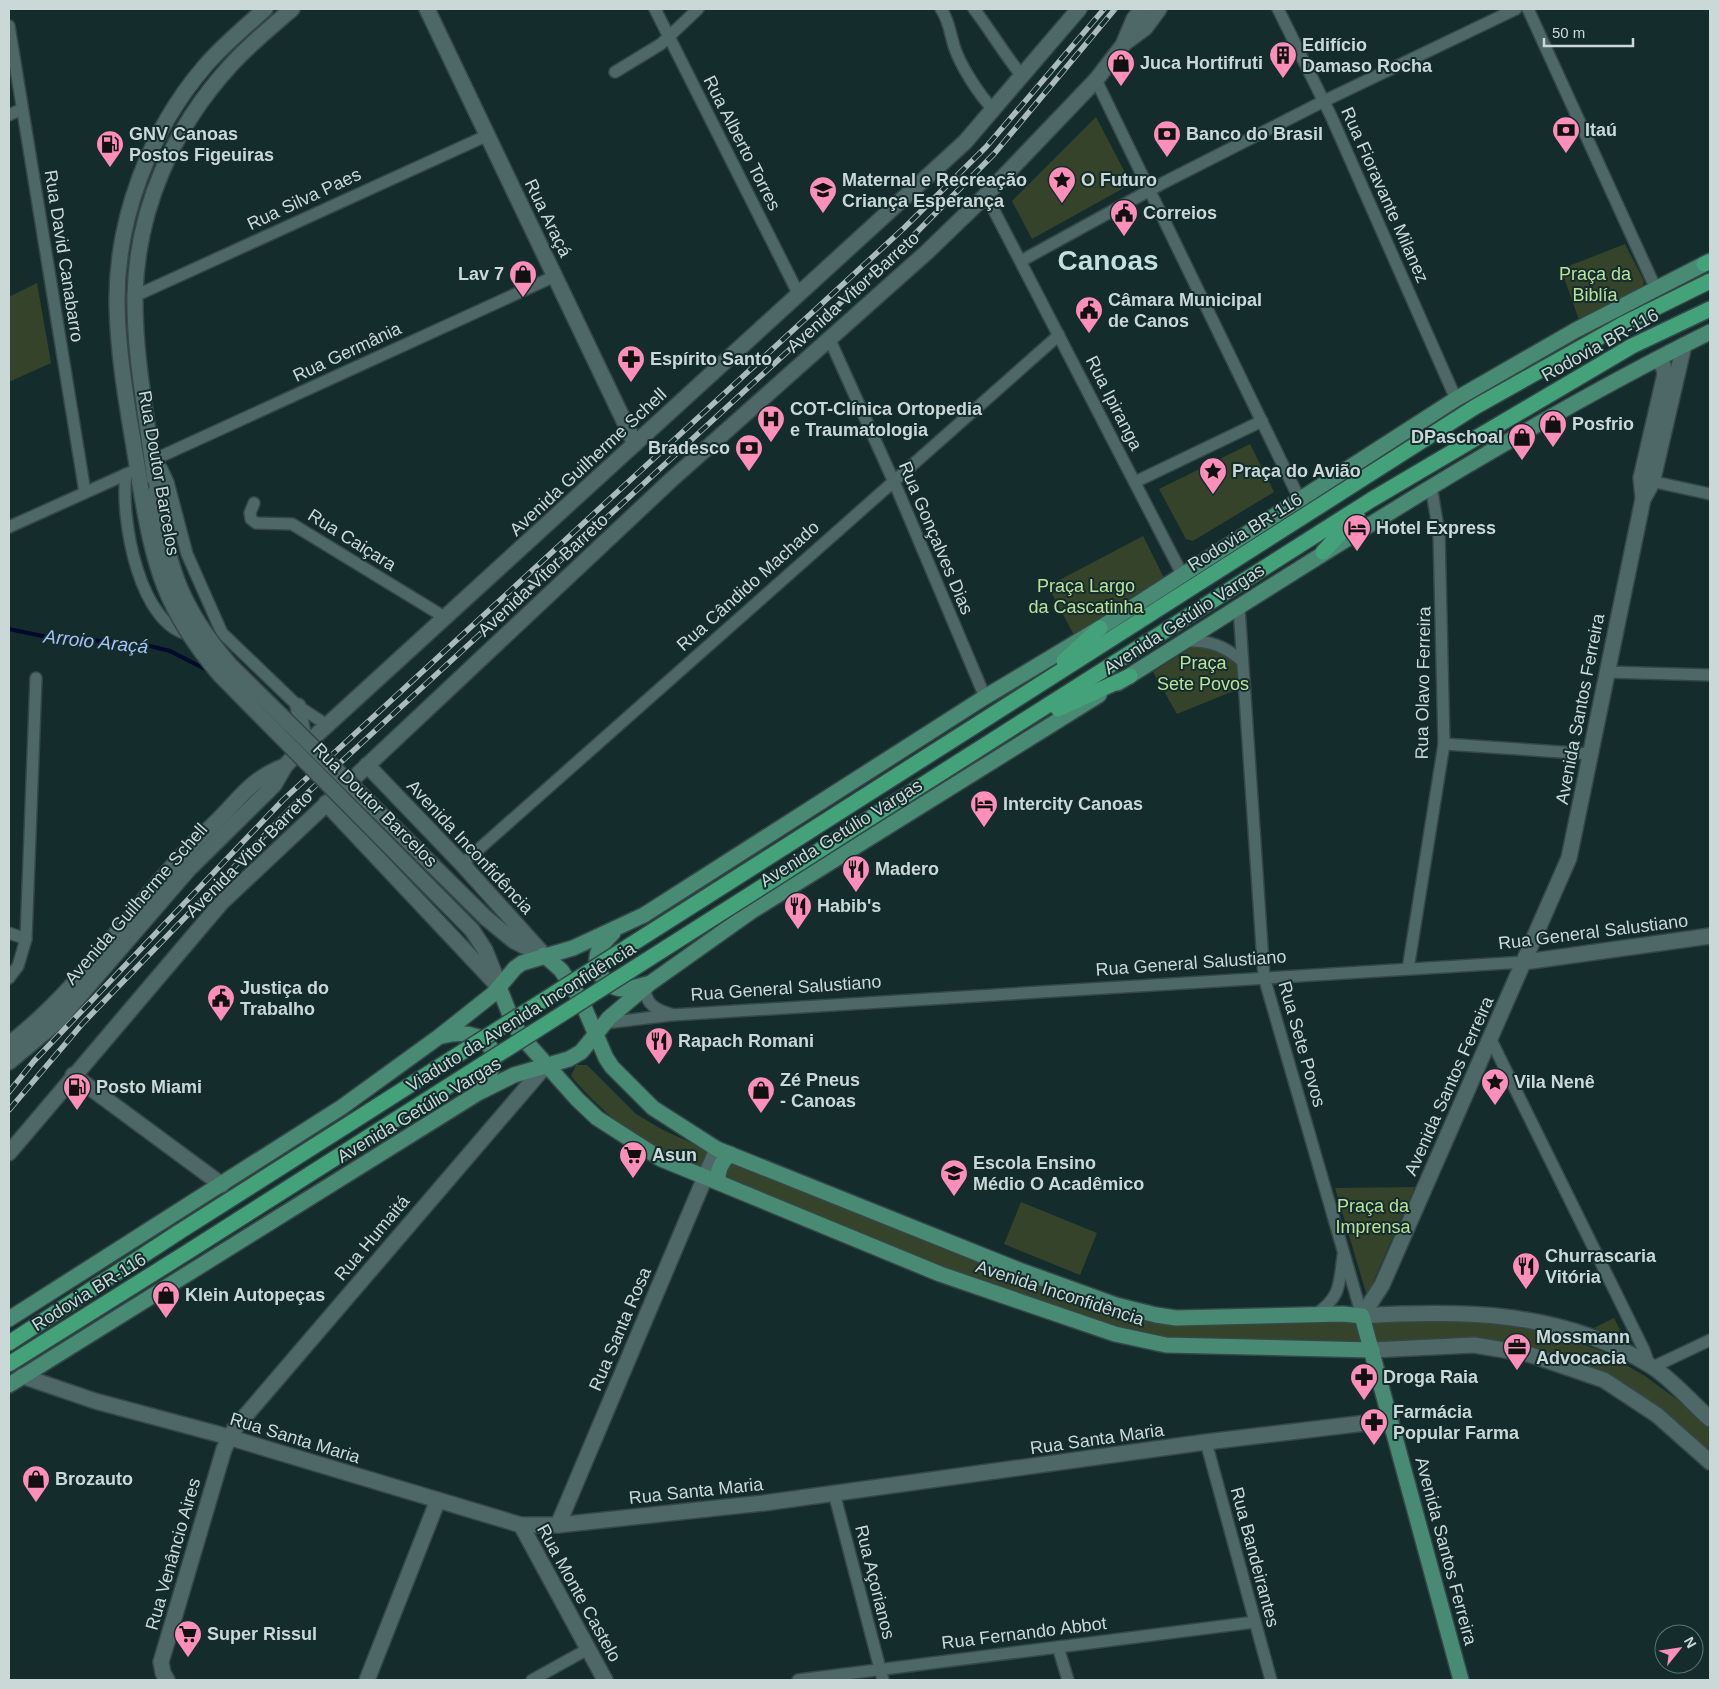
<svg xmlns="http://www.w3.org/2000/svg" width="1719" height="1689" font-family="Arial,sans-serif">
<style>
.green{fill:#36432b}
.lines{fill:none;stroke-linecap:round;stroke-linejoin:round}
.stream{stroke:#000a2a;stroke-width:4}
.street-casing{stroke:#354747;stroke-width:14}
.secondary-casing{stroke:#354747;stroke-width:18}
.primary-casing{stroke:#354747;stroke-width:18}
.highway-casing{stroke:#354747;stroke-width:18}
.street{stroke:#4e6767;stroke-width:11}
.secondary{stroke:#4e6767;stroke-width:15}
.primary{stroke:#488a73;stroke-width:15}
.highway{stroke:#44a27b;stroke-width:15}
.rail-casing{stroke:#abbaba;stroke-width:5.5}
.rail{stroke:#142c2c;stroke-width:4;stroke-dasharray:11;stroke-linecap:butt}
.secondary-bridge-casing{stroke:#354747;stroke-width:18;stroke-linecap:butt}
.highway-bridge-casing{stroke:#354747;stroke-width:18;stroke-linecap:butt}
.secondary-bridge{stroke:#4e6767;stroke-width:15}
.highway-bridge{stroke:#44a27b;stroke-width:15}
.labels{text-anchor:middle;stroke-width:4;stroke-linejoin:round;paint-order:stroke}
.poi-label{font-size:18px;font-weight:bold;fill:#cbd8d8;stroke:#142c2c;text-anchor:start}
.street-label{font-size:18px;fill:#cbd8d8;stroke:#142c2c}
.park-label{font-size:18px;fill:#bce19c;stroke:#142c2c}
.water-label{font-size:19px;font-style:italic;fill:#a3c2f5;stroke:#142c2c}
.town-label{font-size:28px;font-weight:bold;fill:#c3dfdf;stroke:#142c2c}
</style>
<rect width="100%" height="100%" fill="#142c2c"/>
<g class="green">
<path d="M1096,117L1131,184L1032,239L1012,201Z"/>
<path d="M1625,244L1644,281L1642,289L1623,300L1579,320L1561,269Z"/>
<path d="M37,283L51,363L9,382V297Z"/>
<path d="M1250,444L1274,492L1193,541L1186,539L1159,489Z"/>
<path d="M1143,536L1164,578L1099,619L1095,627L1075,637L1048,586Z"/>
<path d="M1195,645H1208L1238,661L1241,688L1177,714L1153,672Z"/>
<path d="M576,1065H587L636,1114L663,1130L738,1164L950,1252L1111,1311L1172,1322L1480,1320L1543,1331L1602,1351L1645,1376L1675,1398L1710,1429V1454L1663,1413L1528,1348L1393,1342H1171L1116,1330L945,1269L663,1154C625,1130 600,1110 571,1076Z"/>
<path d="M1415,1187L1367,1296L1335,1188Z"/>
<path d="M1021,1202L1097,1233L1080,1275L1004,1244Z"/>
<path d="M1614,1318L1626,1342L1594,1328Z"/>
</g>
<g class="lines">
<path class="stream" d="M9,629L52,638L138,643L170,651L207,670"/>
<g class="street-casing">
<g id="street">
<path d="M655,9L798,293"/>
<path d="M941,9C949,20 950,33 954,46C960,65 979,95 993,109"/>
<path d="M974,9C991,31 1004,54 1022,76"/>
<path d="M1278,9L1331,116L1456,399"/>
<path d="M1528,9L1656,289"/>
<path d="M9,26L85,492"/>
<path d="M615,72L661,44L698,9"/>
<path d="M1096,80L1299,498"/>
<path d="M9,115L22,109"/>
<path d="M986,195L1182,574"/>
<path d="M1021,261L1163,183L1324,101L1516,9"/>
<path d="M135,296L488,135"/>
<path d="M829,338L898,491L985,697"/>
<path d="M126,474C120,517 139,630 193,635"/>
<path d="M1646,480L1710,494"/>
<path d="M1135,482L1262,421"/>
<path d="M254,503L250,513L251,519L256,523L292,524L446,618"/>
<path d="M9,527L131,472"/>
<path d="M1239,607L1264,977L1362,1316"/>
<path d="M1187,641C1209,640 1224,646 1241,660"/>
<path d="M1606,672L1710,675"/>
<path d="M327,725L298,706L222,633L187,554L168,482L162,469L153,460L555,276"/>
<path d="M1444,744L1591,754"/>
<path d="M462,864L1059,335"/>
<path d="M9,933L26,939"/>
<path d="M1408,969L1444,744L1439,533L1431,486"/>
<path d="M9,978L18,966L26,939L36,678"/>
<path d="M645,987C645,1004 656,1010 671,1014"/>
<path d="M605,1023L672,1015L1524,962"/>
<path d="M1490,1038L1644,1350L1649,1364"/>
<path d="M1315,1315C1341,1297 1339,1285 1343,1256"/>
<path d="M1653,1367L1710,1340"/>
<path d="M1206,1442L1271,1680"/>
<path d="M834,1493L883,1680"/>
<path d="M1058,1647L1068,1680"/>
<path d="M532,1680L588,1649"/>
<path d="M798,1680L1255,1622"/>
</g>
</g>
<g class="secondary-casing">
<g id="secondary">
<path d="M427,9L635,444"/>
<path d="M1126,42L1145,28L1159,9"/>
<path d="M140,484C131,425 118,364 117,304C116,219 150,130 205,66C223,45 245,27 265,9"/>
<path d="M156,491C149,426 134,360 135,295C137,209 173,128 231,65C249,45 271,27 292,9"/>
<path d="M1643,498L1641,478L1665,374L1663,365L1655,360"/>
<path d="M298,706L305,744"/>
<path d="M367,765L462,864L544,955"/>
<path d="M326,803L499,987"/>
<path d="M486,918L514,941L538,953"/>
<path d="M472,930L485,950L497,980"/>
<path d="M1524,962L1710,936"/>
<path d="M9,1044C76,993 122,922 178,860C190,846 205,833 218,820C241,797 252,778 285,766"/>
<path d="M9,1062L58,1021L188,870L274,785L285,766L301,749L965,142L1079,9"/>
<path d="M73,1075L222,1185"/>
<path d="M9,1153L222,902L671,480L927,252L986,195L1096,80L1123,45L1134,19L1142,9"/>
<path d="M1362,1316L1382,1285L1569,858L1643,499L1652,483L1684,345"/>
<path d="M1362,1316C1462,1310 1562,1310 1651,1366C1672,1379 1691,1402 1710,1419"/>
<path d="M1372,1350L1474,1345L1528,1354L1604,1380L1657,1415L1710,1462"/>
<path d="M22,1376L95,1401L218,1434L521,1525H558L764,1503L1206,1442L1391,1420"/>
<path d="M521,1525L605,1680"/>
<path d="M558,1525L717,1149"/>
<path d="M167,1680L163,1673L161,1662L224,1449L235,1428L546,1065"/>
<path d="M367,1680L438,1500"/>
</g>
</g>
<g class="primary-casing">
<g id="primary">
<path d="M1118,683C1313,561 1504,434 1710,332"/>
<path d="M613,933C608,938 603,943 600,948C590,966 604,988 623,989C631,989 639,986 647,984"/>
<path d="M544,955L561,970L581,1000L606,1058L612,1067L653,1108L717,1149L1019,1270L1116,1305L1156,1315L1176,1318L1343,1314L1362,1316L1461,1680"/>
<path d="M499,987L512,1020L521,1036L577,1099L597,1118L661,1159L705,1177L940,1274L1115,1334L1166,1345L1372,1350"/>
<path d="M442,1036C463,1030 497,1034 493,1064C491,1074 484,1084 479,1092"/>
<path d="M718,1182C717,1171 722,1161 730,1154"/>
<path d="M9,1319L342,1107L440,1036L493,994L515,968L522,963L573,948L644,915L985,697L1100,628L1456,399L1576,330L1710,261"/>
<path d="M9,1385L478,1093L514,1075L569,1059L581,1052L609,1018L649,984L752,911L1099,695"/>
</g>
</g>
<g class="highway-casing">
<g id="highway">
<path d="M1704,264L1710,262"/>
<path d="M1323,552L1357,515"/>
<path d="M1064,661L1100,628"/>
<path d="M1058,709L1130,676"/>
<path d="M860,799L1475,407L1623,324L1710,281"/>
<path d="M875,815L1371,500L1632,346L1710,309"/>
<path d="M9,1343L179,1232"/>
<path d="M9,1364L189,1251"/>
</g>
</g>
<use href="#street" class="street"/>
<use href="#secondary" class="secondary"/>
<use href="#primary" class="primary"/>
<use href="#highway" class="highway"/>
<g class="rail-casing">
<g id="rail">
<path d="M9,1092L34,1061L283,800L904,228L986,147L1104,9"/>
<path d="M9,1110L83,1023L291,808L912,237L994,154L1115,9"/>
</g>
</g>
<use href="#rail" class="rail"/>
<g class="secondary-bridge-casing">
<g id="secondary-bridge">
<path d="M140,484C154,567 165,610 220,675L472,930"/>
<path d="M156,491C168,566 179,606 230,665L486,918"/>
</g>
</g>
<g class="highway-bridge-casing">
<g id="highway-bridge">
<path d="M179,1232L860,799"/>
<path d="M189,1251L875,815"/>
</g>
</g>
<use href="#secondary-bridge" class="secondary-bridge"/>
<use href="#highway-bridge" class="highway-bridge"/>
</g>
<defs>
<g id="building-pin" transform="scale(1.4375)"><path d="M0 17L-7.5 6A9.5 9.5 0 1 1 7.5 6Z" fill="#ff8eb9" stroke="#142c2c"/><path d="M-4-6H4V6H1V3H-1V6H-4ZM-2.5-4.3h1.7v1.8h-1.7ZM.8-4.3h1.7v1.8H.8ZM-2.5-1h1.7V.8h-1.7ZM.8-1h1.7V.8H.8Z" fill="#111"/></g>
<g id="shop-pin" transform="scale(1.4375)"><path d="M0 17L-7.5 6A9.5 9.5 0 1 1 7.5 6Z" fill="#ff8eb9" stroke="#142c2c"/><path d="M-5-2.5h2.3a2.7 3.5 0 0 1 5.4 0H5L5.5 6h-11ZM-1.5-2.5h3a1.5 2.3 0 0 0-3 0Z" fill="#111"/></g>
<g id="bank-pin" transform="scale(1.4375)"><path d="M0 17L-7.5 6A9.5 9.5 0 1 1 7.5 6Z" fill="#ff8eb9" stroke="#142c2c"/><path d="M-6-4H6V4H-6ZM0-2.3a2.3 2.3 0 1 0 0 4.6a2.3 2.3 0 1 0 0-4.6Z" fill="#111"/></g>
<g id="fuel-pin" transform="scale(1.4375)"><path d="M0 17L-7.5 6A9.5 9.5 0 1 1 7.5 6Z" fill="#ff8eb9" stroke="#142c2c"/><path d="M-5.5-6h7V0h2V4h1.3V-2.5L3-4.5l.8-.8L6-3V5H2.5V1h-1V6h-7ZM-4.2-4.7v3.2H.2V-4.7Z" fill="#111"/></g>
<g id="sight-pin" transform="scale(1.4375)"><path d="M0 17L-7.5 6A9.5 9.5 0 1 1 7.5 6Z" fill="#ff8eb9" stroke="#142c2c"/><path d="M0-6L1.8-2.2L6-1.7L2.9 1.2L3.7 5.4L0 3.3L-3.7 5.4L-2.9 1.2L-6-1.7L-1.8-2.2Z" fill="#111"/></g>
<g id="school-pin" transform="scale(1.4375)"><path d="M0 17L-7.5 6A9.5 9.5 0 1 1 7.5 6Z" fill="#ff8eb9" stroke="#142c2c"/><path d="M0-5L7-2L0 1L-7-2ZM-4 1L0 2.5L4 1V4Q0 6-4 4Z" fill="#111"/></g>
<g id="civic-pin" transform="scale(1.4375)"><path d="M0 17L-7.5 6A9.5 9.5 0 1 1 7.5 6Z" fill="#ff8eb9" stroke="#142c2c"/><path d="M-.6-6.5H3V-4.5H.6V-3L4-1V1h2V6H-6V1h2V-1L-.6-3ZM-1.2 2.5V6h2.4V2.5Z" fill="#111"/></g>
<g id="pharmacy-pin" transform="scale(1.4375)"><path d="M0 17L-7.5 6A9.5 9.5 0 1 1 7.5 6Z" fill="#ff8eb9" stroke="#142c2c"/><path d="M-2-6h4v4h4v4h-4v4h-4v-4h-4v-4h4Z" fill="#111"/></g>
<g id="hospital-pin" transform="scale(1.4375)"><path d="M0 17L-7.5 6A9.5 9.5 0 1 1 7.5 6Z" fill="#ff8eb9" stroke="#142c2c"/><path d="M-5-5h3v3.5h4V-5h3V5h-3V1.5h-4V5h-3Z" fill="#111"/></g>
<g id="hotel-pin" transform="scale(1.4375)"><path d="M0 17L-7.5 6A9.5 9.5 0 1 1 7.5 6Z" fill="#ff8eb9" stroke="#142c2c"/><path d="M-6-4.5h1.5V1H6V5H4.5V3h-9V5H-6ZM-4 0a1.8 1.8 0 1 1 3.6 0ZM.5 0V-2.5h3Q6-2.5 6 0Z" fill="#111"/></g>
<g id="restaurant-pin" transform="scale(1.4375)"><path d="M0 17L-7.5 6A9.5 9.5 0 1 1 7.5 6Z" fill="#ff8eb9" stroke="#142c2c"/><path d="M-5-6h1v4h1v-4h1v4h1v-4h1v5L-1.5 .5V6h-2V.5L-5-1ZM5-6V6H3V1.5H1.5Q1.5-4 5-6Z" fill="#111"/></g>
<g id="supermarket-pin" transform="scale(1.4375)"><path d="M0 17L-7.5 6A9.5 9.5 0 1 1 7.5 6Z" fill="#ff8eb9" stroke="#142c2c"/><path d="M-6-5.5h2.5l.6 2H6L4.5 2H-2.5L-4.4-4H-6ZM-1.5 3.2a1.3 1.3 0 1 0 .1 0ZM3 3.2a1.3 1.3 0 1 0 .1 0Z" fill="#111"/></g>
<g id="office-pin" transform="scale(1.4375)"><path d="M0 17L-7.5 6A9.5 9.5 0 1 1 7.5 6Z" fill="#ff8eb9" stroke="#142c2c"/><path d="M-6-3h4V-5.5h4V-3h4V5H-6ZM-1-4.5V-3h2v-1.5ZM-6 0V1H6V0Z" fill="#111"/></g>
</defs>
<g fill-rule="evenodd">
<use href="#building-pin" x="1283" y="55"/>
<use href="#shop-pin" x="1121" y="63"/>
<use href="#bank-pin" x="1566" y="130"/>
<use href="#bank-pin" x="1167" y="134"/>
<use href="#fuel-pin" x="110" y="144"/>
<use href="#sight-pin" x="1062" y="180"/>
<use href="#school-pin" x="823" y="190"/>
<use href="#civic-pin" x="1124" y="213"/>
<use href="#shop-pin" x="523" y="274"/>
<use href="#civic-pin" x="1089" y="310"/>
<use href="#pharmacy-pin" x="631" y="359"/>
<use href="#hospital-pin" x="771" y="419"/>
<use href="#shop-pin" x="1553" y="424"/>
<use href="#shop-pin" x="1522" y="437"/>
<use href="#bank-pin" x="749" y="448"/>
<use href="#sight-pin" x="1213" y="471"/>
<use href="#hotel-pin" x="1357" y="528"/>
<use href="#hotel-pin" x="984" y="804"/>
<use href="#restaurant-pin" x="856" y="869"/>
<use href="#restaurant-pin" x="798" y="906"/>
<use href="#civic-pin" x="221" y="998"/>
<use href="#restaurant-pin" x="659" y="1041"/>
<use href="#sight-pin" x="1495" y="1082"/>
<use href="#fuel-pin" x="77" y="1087"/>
<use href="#shop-pin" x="761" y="1090"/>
<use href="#supermarket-pin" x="633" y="1155"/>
<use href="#school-pin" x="954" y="1173"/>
<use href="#restaurant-pin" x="1526" y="1266"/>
<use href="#shop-pin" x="166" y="1295"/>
<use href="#office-pin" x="1517" y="1347"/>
<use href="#pharmacy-pin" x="1364" y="1377"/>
<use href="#pharmacy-pin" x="1374" y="1422"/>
<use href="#shop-pin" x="36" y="1479"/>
<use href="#supermarket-pin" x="188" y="1634"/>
</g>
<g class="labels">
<g class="poi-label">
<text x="1302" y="51">Edifício<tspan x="1302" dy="21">Damaso Rocha</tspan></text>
<text x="1140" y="69">Juca Hortifruti</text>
<text x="1585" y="136">Itaú</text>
<text x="129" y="140">GNV Canoas<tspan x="129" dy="21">Postos Figeuiras</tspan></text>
<text x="1186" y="140">Banco do Brasil</text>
<text x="842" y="186">Maternal e Recreação<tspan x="842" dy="21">Criança Esperança</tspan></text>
<text x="1081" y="186">O Futuro</text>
<text x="1143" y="219">Correios</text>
<text x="504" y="280" text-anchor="end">Lav 7</text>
<text x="1108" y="306">Câmara Municipal<tspan x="1108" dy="21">de Canos</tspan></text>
<text x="650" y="365">Espírito Santo</text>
<text x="790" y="415">COT-Clínica Ortopedia<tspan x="790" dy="21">e Traumatologia</tspan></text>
<text x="1572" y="430">Posfrio</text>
<text x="1503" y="443" text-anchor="end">DPaschoal</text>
<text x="730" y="454" text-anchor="end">Bradesco</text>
<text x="1232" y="477">Praça do Avião</text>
<text x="1376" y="534">Hotel Express</text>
<text x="1003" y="810">Intercity Canoas</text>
<text x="875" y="875">Madero</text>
<text x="817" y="912">Habib's</text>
<text x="240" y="994">Justiça do<tspan x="240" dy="21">Trabalho</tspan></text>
<text x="678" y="1047">Rapach Romani</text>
<text x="780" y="1086">Zé Pneus<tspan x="780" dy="21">- Canoas</tspan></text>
<text x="1514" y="1088">Vila Nenê</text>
<text x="96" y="1093">Posto Miami</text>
<text x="652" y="1161">Asun</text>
<text x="973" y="1169">Escola Ensino<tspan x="973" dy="21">Médio O Acadêmico</tspan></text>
<text x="1545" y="1262">Churrascaria<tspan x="1545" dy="21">Vitória</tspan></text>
<text x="185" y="1301">Klein Autopeças</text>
<text x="1536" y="1343">Mossmann<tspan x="1536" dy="21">Advocacia</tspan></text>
<text x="1383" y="1383">Droga Raia</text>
<text x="1393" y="1418">Farmácia<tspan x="1393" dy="21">Popular Farma</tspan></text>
<text x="55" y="1485">Brozauto</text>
<text x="207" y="1640">Super Rissul</text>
</g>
<g class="street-label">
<text transform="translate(742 143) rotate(63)" y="6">Rua Alberto Torres</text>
<text transform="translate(1385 195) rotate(66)" y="6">Rua Fioravante Milanez</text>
<text transform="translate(304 199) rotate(-25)" y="6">Rua Silva Paes</text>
<text transform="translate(548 218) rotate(64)" y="6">Rua Araçá</text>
<text transform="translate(64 256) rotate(81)" y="6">Rua David Canabarro</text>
<text transform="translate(853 292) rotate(-42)" y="6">Avenida Vitor Barreto</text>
<text transform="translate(1600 345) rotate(-29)" y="6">Rodovia BR-116</text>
<text transform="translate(347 352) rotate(-25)" y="6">Rua Germânia</text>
<text transform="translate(1114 403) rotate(63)" y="6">Rua Ipiranga</text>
<text transform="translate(588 462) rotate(-43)" y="6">Avenida Guilherme Schell</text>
<text transform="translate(159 473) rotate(80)" y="6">Rua Doutor Barcelos</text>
<text transform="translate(1245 532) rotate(-32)" y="6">Rodovia BR-116</text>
<text transform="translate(936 538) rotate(67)" y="6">Rua Gonçalves Dias</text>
<text transform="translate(352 540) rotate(32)" y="6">Rua Caiçara</text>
<text transform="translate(543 575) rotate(-43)" y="6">Avenida Vitor Barreto</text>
<text transform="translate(748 586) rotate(-42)" y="6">Rua Cândido Machado</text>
<text transform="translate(1184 619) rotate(-33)" y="6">Avenida Getúlio Vargas</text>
<text transform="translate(1423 683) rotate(-89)" y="6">Rua Olavo Ferreira</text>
<text transform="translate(1580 709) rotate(-79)" y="6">Avenida Santos Ferreira</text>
<text transform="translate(375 805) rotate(45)" y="6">Rua Doutor Barcelos</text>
<text transform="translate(841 833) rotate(-32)" y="6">Avenida Getúlio Vargas</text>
<text transform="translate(470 847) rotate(47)" y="6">Avenida Inconfidência</text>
<text transform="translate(249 854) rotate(-45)" y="6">Avenida Vitor Barreto</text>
<text transform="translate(136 904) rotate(-49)" y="6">Avenida Guilherme Schell</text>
<text transform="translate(1593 932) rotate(-7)" y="6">Rua General Salustiano</text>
<text transform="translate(1191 963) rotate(-4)" y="6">Rua General Salustiano</text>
<text transform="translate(786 988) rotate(-4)" y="6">Rua General Salustiano</text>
<text transform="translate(521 1017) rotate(-32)" y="6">Viaduto da Avenida Inconfidência</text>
<text transform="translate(1302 1044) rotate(74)" y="6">Rua Sete Povos</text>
<text transform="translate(1449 1086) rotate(-66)" y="6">Avenida Santos Ferreira</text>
<text transform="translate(419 1110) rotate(-31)" y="6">Avenida Getúlio Vargas</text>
<text transform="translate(372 1238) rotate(-50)" y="6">Rua Humaitá</text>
<text transform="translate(89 1292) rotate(-32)" y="6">Rodovia BR-116</text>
<text transform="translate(1060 1293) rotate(18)" y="6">Avenida Inconfidência</text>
<text transform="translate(620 1329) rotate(-67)" y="6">Rua Santa Rosa</text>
<text transform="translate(295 1438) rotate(17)" y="6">Rua Santa Maria</text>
<text transform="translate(1097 1439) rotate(-8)" y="6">Rua Santa Maria</text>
<text transform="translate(696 1491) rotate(-6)" y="6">Rua Santa Maria</text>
<text transform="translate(1446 1551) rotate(75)" y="6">Avenida Santos Ferreira</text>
<text transform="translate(173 1554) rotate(-74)" y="6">Rua Venâncio Aires</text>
<text transform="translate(1255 1557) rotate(75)" y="6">Rua Bandeirantes</text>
<text transform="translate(875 1582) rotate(76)" y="6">Rua Açorianos</text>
<text transform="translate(579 1593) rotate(61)" y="6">Rua Monte Castelo</text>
<text transform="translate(1024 1633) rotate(-7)" y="6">Rua Fernando Abbot</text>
</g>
<g class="park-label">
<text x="1595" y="280">Praça da<tspan x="1595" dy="21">Biblía</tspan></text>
<text x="1086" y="592">Praça Largo<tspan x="1086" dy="21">da Cascatinha</tspan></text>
<text x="1203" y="669">Praça<tspan x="1203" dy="21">Sete Povos</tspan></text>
<text x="1373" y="1212">Praça da<tspan x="1373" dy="21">Imprensa</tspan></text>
</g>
<g class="water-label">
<text transform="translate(96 641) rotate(6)" y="7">Arroio Araçá</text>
</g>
<g class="town-label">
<text x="1108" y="270">Canoas</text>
</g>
</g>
<rect width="1719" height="1689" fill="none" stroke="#cbd8d8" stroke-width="20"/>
<g transform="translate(1679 1649) rotate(60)"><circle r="24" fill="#142c2c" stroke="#5d7171"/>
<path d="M0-4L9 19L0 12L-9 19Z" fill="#ff8eb9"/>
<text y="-8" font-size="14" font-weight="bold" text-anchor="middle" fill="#cbd8d8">N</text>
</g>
<path d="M1544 38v8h89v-8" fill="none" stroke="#cbd8d8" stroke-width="2.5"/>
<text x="1552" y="38" font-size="15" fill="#cbd8d8" stroke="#142c2c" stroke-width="4" paint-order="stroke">50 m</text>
</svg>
